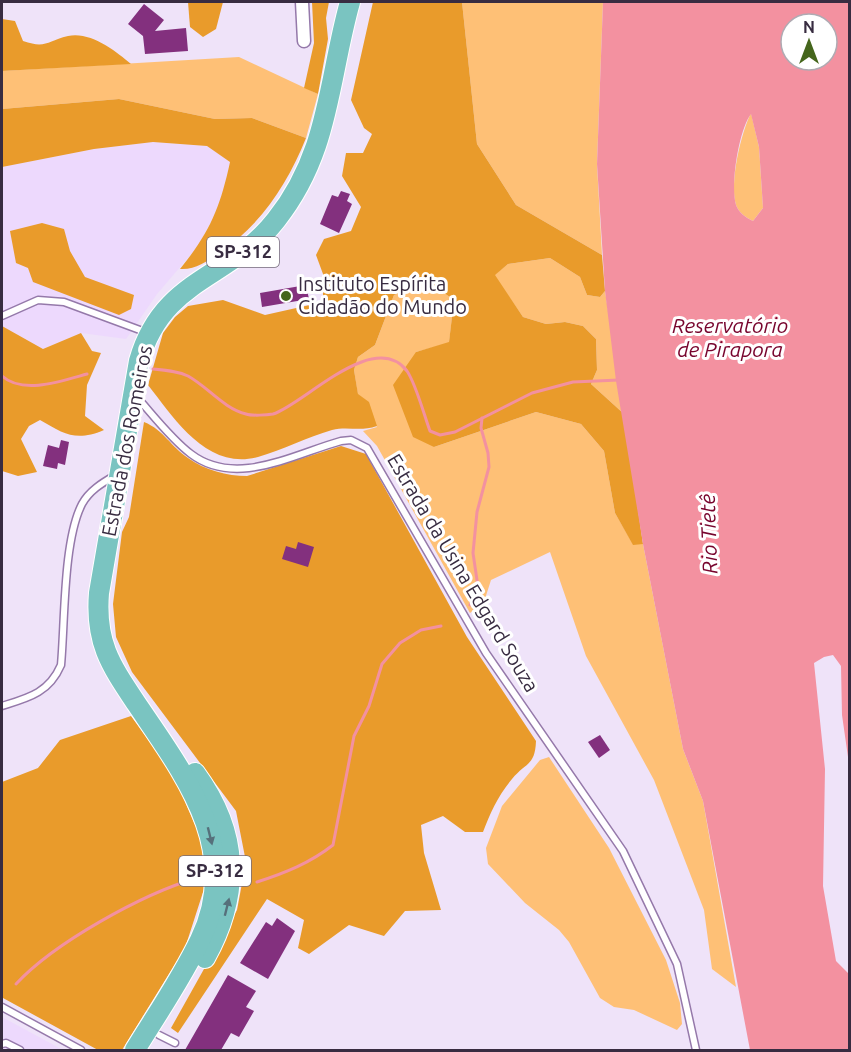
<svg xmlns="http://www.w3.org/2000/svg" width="851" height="1052" font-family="Ubuntu,sans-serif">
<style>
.built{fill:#edd9fd}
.green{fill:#fec076}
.forest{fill:#e99b2b}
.water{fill:#f391a0;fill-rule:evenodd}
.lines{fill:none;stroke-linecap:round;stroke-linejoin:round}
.stream{stroke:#f391a0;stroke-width:3}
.building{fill:#83307e}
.lane-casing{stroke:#9579aa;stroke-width:9}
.street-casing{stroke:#9579aa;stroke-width:15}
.primary-casing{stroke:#fff;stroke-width:22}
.lane{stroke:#fff;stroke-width:6}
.street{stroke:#fff;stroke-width:12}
.primary{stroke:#7ac4c1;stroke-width:20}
.oneway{fill:#56707b}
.poi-dot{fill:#45661c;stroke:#fff;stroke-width:2}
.labels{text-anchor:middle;stroke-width:6;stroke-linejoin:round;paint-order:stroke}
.shield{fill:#fff;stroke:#746b7a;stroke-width:1.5}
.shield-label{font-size:18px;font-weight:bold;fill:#382c41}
.poi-label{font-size:20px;fill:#382c41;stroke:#fff;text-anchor:start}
.street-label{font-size:20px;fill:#382c41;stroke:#fff}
.water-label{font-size:21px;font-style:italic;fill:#77042d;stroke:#fff}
</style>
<rect width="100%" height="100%" fill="#efe3f9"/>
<g class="built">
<path d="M153,142L207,146L230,161L221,203L198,246L157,294L126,339L81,333L43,349L2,326V167L94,149Z"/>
<path d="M2,1017L63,1050H2Z"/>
</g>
<g class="green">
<path d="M462,2H603L597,164L602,255L516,205L477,144Z"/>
<path d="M239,57L318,94L306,138L252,118L215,119L119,99L2,109V71Z"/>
<path d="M751,113L759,147L763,208L753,221C745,217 739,213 736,205C729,183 741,133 751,113Z"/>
<path d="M550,258L580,277L587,295L600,297L605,291L624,414L591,384L597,370L596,339L583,326L565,322L546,324L523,317L494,275L508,264Z"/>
<path d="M430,283L454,300L449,343L416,352L434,447L536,412L581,424L604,451L615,513L633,544H643L683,749L703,801L736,987L712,969L704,910L654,780L586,656L550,552L491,580L484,602L470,613L377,446L363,431L377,427L358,395L354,370L358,357L375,345L394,295Z"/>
<path d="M549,757L609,848L666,960L680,1003L682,1024L677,1030L634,1010L614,1007L600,998L569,942L559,930L525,903L488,864L486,848L502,806L540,760Z"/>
</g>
<g class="forest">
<path d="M188,2H223L216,29L203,37L190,27Z"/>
<path d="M312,2H329L326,18L328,39L318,94L304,88L314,43Z"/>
<path d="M373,2H462L477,144L516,205L602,255L605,291L600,297L587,295L580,277L550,258L508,264L495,275L523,317L546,324L565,322L583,326L596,339L597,370L591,384L624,414L643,544L633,545L615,513L604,451L581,424L536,412L434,447L413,437L393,385L416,352L449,342L454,300L430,283L394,295L375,345L358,357L354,370L358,394L369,402L377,426C360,432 348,426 332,430C307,437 283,450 258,457C207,471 174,418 148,385L163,333L175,317L188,306L223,300L265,315L323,302V274L316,255L324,239L351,231L361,207L342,176L346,153H363L372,134L364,128L351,100Z"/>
<path d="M2,19L15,21L23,41C46,49 47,41 68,36C90,31 116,51 131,64L2,71Z"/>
<path d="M119,99L215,119L252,118L306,138C287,185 261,225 218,254C206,262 195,270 180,269C210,232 220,208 230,162L207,146L153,142L94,149L2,167V109Z"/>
<path d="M42,223L64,229L70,251L85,277L134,295L131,309L119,315L33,282L28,268L16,263L10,231Z"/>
<path d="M2,326L43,349L81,333L92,351L101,353L87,385L85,416L104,430C76,442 64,434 40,420L29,426L21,439L37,472L18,476L2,471Z"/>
<path d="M144,422C164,430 171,447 188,458C205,470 227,476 247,476L341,446L366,454L467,637L536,741C535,766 526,762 512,779C499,794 490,813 483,832H465L443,816L421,825L424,853L441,910L405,911L384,936L349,925L309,954L298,948L304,920L267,899L178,1033L171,1028L237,910L246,862L236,811L132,672L116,637L113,604L122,532L129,517Z"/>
<path d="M131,716L173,774L202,841L204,868V889L185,948L122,1050H98L3,998L2,782L38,768L60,740Z"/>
</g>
<path class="water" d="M603,2H849V764L842,715L841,666L833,655L824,657L814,663L825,769L823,886L836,961L849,974V1050H750L703,801L683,749L643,544L616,381L605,291L597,164ZM791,24H827V60H791ZM751,114L759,147L763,208L753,221C745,217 739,213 736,205C730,185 739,129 751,114Z"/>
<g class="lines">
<g class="stream">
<path d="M153,369C165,370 177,371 188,376C208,387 223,408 246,414C252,416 267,415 273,414C303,405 374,328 407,371C416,384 424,415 430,431L440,435L455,432L532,393L573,382L619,380"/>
<path d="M2,376C23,395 62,381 87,374"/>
<path d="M470,605L478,587L473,553L477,512L489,467L488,453L481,428L482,418"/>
<path d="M257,882C285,873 310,863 333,845L354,736L369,706L382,664L400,643L421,630L441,626"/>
<path d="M16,984C54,943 142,894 197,878"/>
</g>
</g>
<g class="building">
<path d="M144,4L164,20L155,31L186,28L188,51L145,54L143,36L128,24Z"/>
<path d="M341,191L350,194L347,201L352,204L339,233L320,224L332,195L338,197Z"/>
<path d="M306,285L309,299L262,307L260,293Z"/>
<path d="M61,440L69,442L65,465L58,463L57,469L43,466L48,445L59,448Z"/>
<path d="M298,542L314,547L308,567L282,559L286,546L296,549Z"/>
<path d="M600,735L610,750L599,758L588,742Z"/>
<path d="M277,918L295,931L268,979L240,963L266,922L272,926Z"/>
<path d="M228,975L256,991L246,1007L254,1011L239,1037L231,1033L221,1050H185Z"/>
</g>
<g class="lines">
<g class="lane-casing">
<g id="lane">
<path d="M2,316L38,300L64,302L148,333"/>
<path d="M136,396C153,415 171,439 191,454C236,488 294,454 341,441L351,440L367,448L486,653L623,851L677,964L696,1050"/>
<path d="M2,706C28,698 49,693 61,665C65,622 63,541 82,504C89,491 102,483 114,476"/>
<path d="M2,1007L81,1050"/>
<path d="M159,1035L175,1043"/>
<path d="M2,1044L6,1043L20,1050"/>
</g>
</g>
<g class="street-casing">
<path id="street" d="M302,2L304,41"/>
</g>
<g class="primary-casing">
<g id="primary">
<path d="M195,773C239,833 241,893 205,958"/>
<path d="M135,1050C157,1014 182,978 200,940C244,850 184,774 136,703C110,664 95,642 99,593L139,361C163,277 229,280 276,220C330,152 328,80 350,2"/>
</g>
</g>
<use href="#lane" class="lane"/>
<use href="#street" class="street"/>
<use href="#primary" class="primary"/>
</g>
<defs><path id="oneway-solid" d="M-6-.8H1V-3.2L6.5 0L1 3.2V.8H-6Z" transform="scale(1.5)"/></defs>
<g class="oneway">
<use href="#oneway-solid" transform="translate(210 836) rotate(76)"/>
<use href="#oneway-solid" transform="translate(227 907) rotate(-76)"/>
</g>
<circle class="poi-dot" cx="286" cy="296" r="6"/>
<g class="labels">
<g class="shield">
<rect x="207" y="237" width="72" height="30" rx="4.5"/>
<rect x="179" y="856" width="72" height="30" rx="4.5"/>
</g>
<g class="shield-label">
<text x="243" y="258">SP-312</text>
<text x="215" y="877">SP-312</text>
</g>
<g class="poi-label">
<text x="298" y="291">Instituto Espírita<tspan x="298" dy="23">Cidadão do Mundo</tspan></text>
</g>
<g class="street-label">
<text transform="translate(127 441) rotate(-79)" y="7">Estrada dos Romeiros</text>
<text transform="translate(463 573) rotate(59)" y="7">Estrada da Usina Edgard Souza</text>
</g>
<g class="water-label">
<text x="730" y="333">Reservatório<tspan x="730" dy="24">de Pirapora</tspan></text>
<text transform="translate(709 534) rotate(-92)" y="7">Rio Tietê</text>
</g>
</g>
<rect width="851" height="1052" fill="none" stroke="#382c41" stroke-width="6"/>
<g transform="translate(809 42)"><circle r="28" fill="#ffffff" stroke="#afabb3" stroke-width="1.5"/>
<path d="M0-4.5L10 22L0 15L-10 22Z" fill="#45661c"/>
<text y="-9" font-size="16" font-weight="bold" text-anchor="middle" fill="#382c41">N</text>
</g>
</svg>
